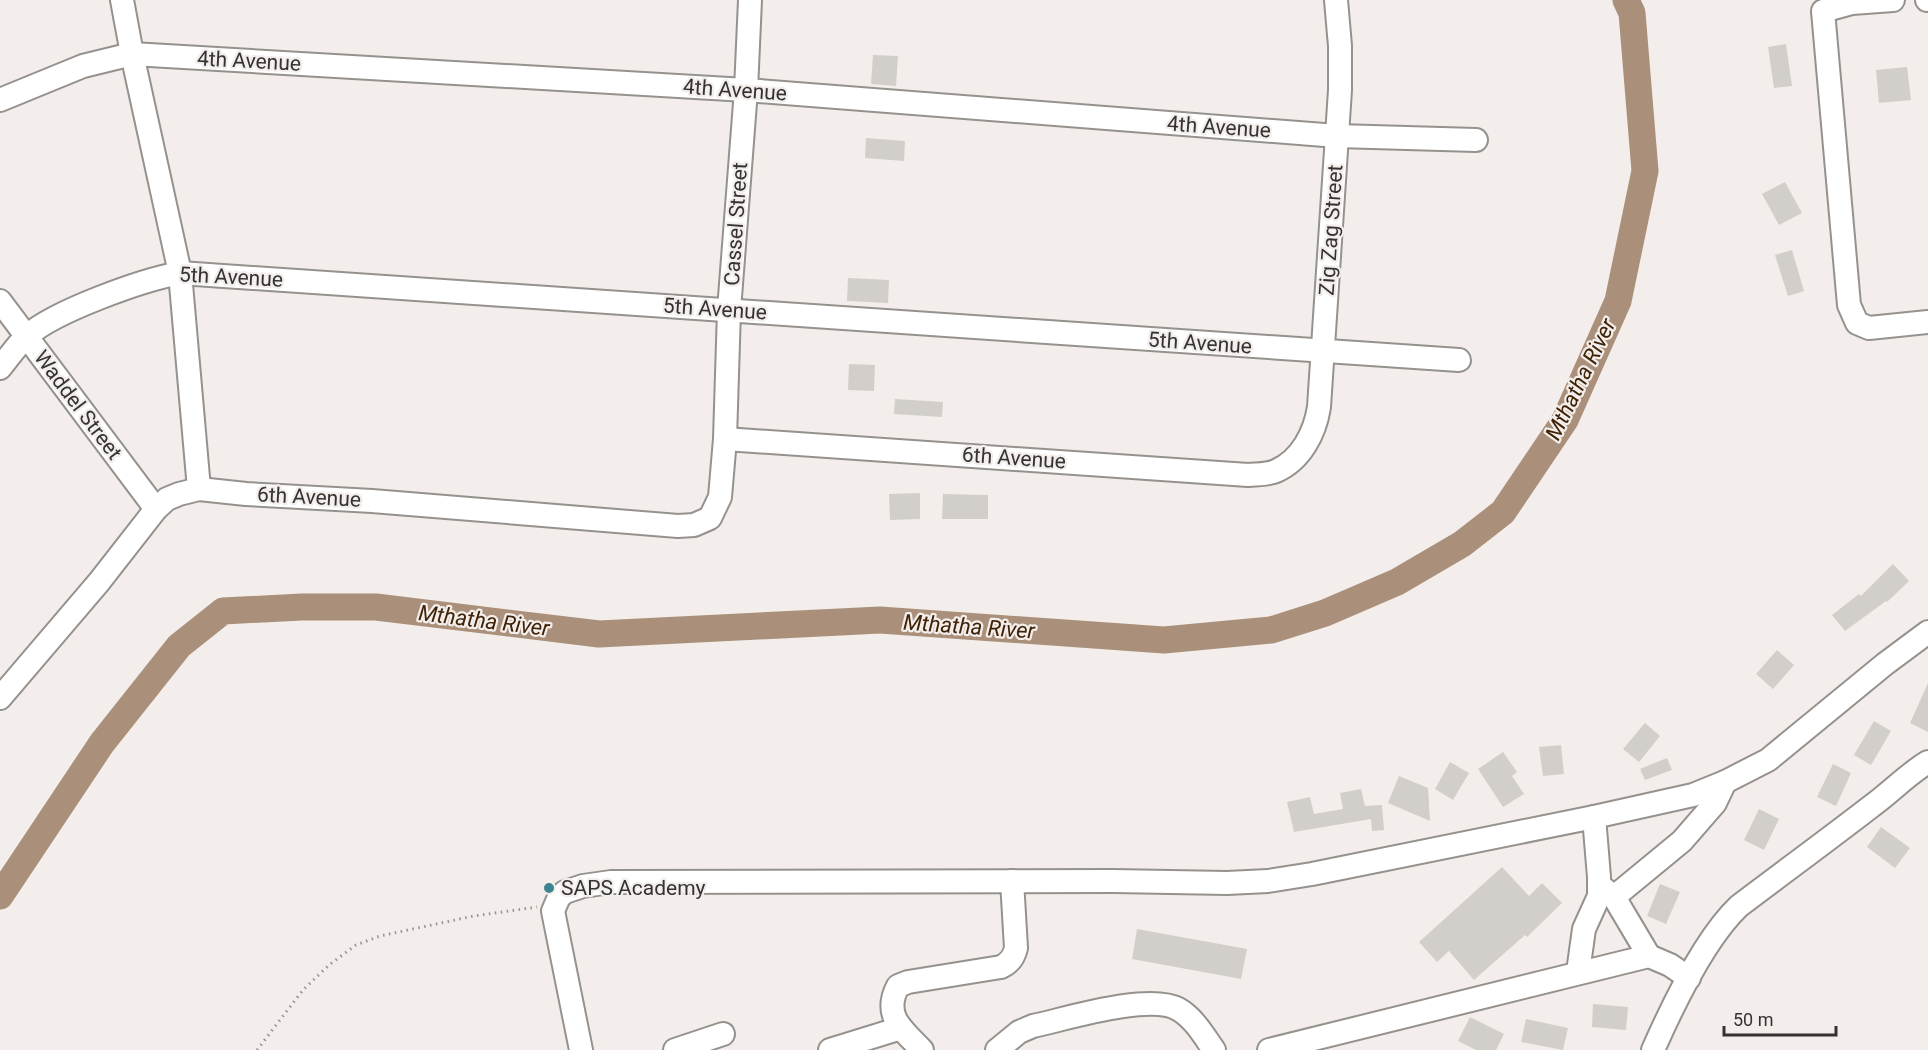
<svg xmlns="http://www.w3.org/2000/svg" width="1928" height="1050" font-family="Roboto,sans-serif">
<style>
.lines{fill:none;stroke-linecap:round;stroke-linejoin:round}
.river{stroke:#aa907a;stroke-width:27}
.building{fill:#d2ceca}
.minor-casing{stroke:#95918d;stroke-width:26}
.path{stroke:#979391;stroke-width:3;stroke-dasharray:1.5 4.5;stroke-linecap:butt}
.minor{stroke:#fff;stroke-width:22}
.poi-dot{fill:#3e8390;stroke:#f3eeeb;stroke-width:2}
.labels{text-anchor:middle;stroke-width:4.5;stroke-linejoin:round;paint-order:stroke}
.street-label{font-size:21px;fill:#353332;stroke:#f3eeeb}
.poi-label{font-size:21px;fill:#353332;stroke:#f3eeeb;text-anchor:start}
.water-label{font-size:22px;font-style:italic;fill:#402307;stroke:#f3eeeb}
</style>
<rect width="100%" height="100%" fill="#f3eeeb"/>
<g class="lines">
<path class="river" d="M0,896L102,743L179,646L223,611L302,607H376L599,634L880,620L1164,640L1271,630L1325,613L1397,582L1462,544L1503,512L1565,420L1618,301L1645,171L1632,13L1626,0"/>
</g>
<g class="building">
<path d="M1786,44L1792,86L1774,88L1768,47Z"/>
<path d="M873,55L898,56L896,86L871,84Z"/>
<path d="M1907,67L1911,100L1879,103L1876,70Z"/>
<path d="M866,138L905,141L904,161L865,158Z"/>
<path d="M1785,182L1802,213L1779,225L1762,194Z"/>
<path d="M1792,250L1804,291L1788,296L1775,255Z"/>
<path d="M848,278L889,280L888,303L847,301Z"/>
<path d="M849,364L875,365L874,391L848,390Z"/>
<path d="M895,399L943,402L942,417L894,414Z"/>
<path d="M920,493V519L890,520L889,494Z"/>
<path d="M943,494L988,495V519H942Z"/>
<path d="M1893,564L1909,581L1887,602L1886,601L1845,631L1832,615L1859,594L1861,596Z"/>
<path d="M1777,650L1794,665L1773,689L1756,674Z"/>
<path d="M1928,683V732L1910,723Z"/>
<path d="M1874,721L1891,731L1871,765L1854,755Z"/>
<path d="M1645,723L1660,736L1639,762L1623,749Z"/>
<path d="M1561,745L1564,774L1543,776L1539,747Z"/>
<path d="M1503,752L1517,772L1512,776L1524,794L1503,807L1478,769Z"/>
<path d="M1667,758L1672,770L1645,780L1640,769Z"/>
<path d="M1450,762L1469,773L1453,800L1435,789Z"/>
<path d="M1833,764L1851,773L1836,806L1817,797Z"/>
<path d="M1399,776L1428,788L1430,821L1388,803Z"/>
<path d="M1361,789L1365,806L1382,805L1384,830L1372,831L1371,819L1294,832L1287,802L1310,797L1314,814L1343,809L1340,793Z"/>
<path d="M1759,809L1779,819L1764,850L1744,840Z"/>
<path d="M1881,827L1910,848L1895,868L1867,847Z"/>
<path d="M1502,867L1529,896L1542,883L1562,903L1527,937L1525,935L1474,980L1449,951L1437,962L1419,942Z"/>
<path d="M1660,884L1680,892L1666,924L1647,916Z"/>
<path d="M1137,929L1247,949L1241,979L1132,959Z"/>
<path d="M1593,1004L1628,1007L1626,1030L1592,1027Z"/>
<path d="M1470,1017L1504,1034L1496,1050H1476L1458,1041Z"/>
<path d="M1526,1019L1568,1028L1563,1050L1521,1042Z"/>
</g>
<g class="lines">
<g class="minor-casing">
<g id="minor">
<path d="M122,0L132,54L180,273L199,489"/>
<path d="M1893,0L1852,3L1823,11L1849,305L1857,323L1869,328L1928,322"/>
<path d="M1927,0H1928"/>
<path d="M0,100L83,66L132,54L746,90L1337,136L1476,140"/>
<path d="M0,301L156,509"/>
<path d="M0,368C9,357 17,345 27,336C55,311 142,280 180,273L1459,360"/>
<path d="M725,439L1248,475C1256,474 1267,475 1276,471C1301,460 1315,433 1319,407L1340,90V46L1336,0"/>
<path d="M0,698L99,582L156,509L167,499L179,494L199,489L246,494L372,501L678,526L694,525L710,518L720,497L725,439L729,310L746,90L750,0"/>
<path d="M1603,888L1614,897L1649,956"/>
<path d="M1614,897L1682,841L1715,803L1725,782"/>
<path d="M1578,972L1584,929L1599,896V877L1594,817"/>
<path d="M581,1050L553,911L559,897L565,892L583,886L611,882L1113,881L1227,883L1268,881L1312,874L1594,817L1693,795L1725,782L1768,760L1885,664L1928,632"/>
<path d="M675,1050L723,1034"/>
<path d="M830,1050L901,1028"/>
<path d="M922,1050C903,1030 882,1016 898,986L908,982L1001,967C1010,963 1014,957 1016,948L1012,881"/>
<path d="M997,1050L1019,1032L1033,1026C1066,1019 1149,993 1178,1009C1194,1018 1204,1036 1214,1050"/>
<path d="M1269,1050L1649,956L1670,965L1689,978"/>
<path d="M1653,1050C1672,1007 1705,938 1739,906C1784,872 1829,839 1873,805C1892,791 1908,774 1928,762"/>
</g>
</g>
<path class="path" d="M257,1050L303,990L329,965L356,945L380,936L474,916L537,907"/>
<use href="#minor" class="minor"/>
</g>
<circle class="poi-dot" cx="549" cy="888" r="6"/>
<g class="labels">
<g class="street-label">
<text transform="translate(249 61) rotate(3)" y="7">4th Avenue</text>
<text transform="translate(735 90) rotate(4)" y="7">4th Avenue</text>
<text transform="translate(1219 127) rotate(4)" y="7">4th Avenue</text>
<text transform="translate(736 224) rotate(-86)" y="7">Cassel Street</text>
<text transform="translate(1331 230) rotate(-86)" y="7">Zig Zag Street</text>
<text transform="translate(231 277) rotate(3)" y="7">5th Avenue</text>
<text transform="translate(715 309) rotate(4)" y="7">5th Avenue</text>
<text transform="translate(1200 343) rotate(4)" y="7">5th Avenue</text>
<text transform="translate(78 405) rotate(53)" y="7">Waddel Street</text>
<text transform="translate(1014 458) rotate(4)" y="7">6th Avenue</text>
<text transform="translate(309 497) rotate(3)" y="7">6th Avenue</text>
</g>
<g class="poi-label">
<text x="561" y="895">SAPS Academy</text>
</g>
<g class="water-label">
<text transform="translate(1580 379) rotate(-64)" y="8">Mthatha River</text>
<text transform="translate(484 620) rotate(7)" y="8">Mthatha River</text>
<text transform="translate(969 626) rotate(4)" y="8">Mthatha River</text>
</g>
</g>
<path d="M1724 1026v9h112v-9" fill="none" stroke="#353332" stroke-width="3"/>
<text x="1733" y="1026" font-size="18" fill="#353332" stroke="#f3eeeb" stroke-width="4.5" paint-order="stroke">50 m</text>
</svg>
